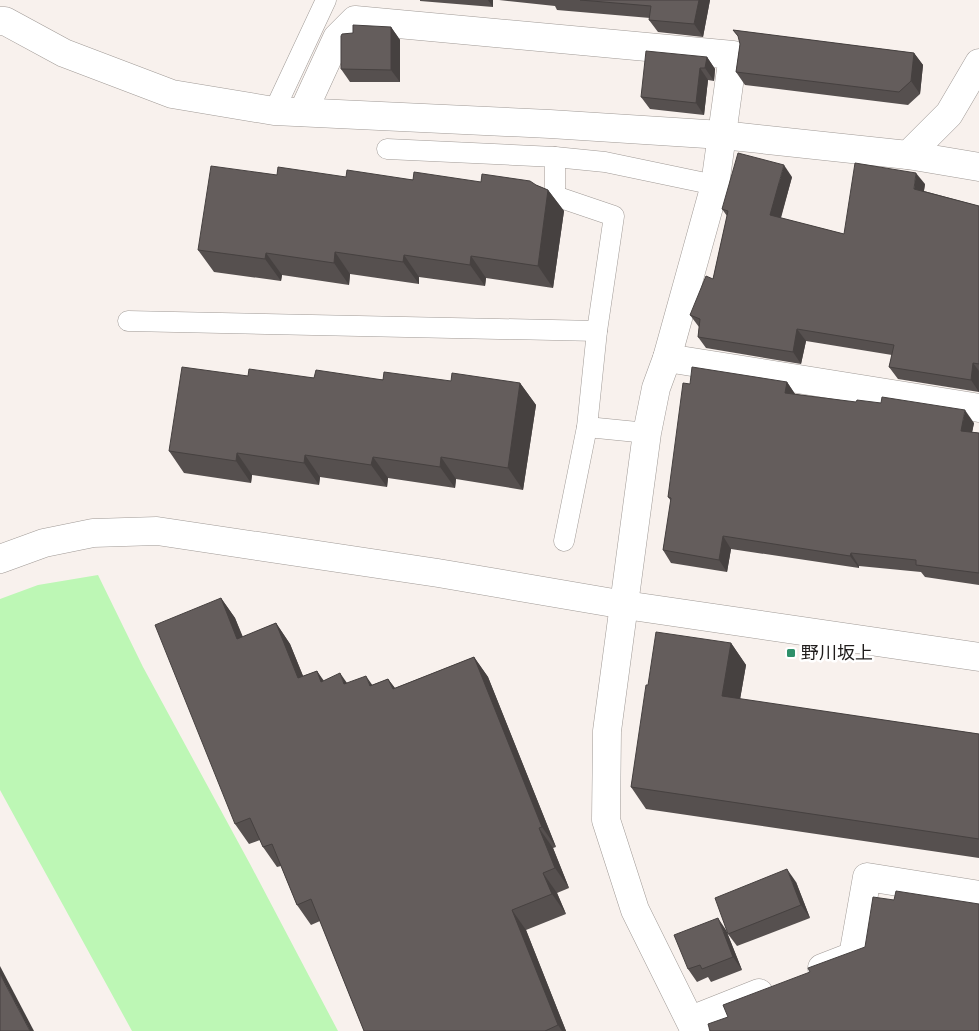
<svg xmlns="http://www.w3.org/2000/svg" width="979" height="1031" font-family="Mulish,'Noto Sans JP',sans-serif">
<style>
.green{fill:#bdf7b5}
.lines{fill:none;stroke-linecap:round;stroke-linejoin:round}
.service-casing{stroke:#a09a96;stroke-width:21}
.minor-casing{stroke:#a09a96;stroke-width:29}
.tertiary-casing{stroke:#a09a96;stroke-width:29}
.service{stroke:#fff;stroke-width:20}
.minor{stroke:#fff;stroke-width:28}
.tertiary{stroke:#fff;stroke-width:28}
.wall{fill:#56504f}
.shaded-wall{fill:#464140}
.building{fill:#645d5c;stroke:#464140}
.poi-dot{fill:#2e906a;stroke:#fff;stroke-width:2}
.labels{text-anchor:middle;stroke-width:5;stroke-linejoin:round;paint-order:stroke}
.poi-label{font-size:18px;fill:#201d1c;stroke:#fff;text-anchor:start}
</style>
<rect width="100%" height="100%" fill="#f8f1ed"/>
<path class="green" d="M98,575L143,667L250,864L338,1031H132L0,790V599L38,585Z"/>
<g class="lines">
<g class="service-casing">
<g id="service">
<path d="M274,111L326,0"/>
<path d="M387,149L555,157L605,162L715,185"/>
<path d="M555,157V196L614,216L597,331L587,427L564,541"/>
<path d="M128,321L597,331"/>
<path d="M587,427L647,433"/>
</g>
</g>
<g class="minor-casing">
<g id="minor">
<path d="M0,21H5L64,53L172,94L274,111L550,124L722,135L908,155L979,167"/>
<path d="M303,112L337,38L355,20L733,55L715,185L667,358L656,388L647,433L607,731L606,820L635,910L695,1031"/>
<path d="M908,155L949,114L979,63"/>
<path d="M667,358L979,408"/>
<path d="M822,968L853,956L867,877L979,895"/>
<path d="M691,1020L759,993"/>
</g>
</g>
<g class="tertiary-casing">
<path id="tertiary" d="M0,559L44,543L93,533L157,531L438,573L625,605L979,657"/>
</g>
<use href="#service" class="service"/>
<use href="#minor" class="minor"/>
<use href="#tertiary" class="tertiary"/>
</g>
<g class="wall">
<path d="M420,0H493V7L420,1Z"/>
<path d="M499,0H710L703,37L658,32L649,20L650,18L557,10L555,6Z"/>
<path d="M391,27L400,40V82H350L341,69L353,33Z"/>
<path d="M733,30L914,53L923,65L920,94L908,105L745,85L736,72L740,44L739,37Z"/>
<path d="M707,57L715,69L714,81L708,80L704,115L650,109L641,97Z"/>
<path d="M277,175L481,182L536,185L548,190L564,211L553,288L486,278L485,286L419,277V284L350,274L349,285L282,275L281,281L214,272L198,250Z"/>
<path d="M792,177L781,218L844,234L925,184L924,191L979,206V392L898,379L889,367L892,355L806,341L801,364L706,348L698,337L699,327L690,315L713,279L727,216L722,209Z"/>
<path d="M248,376L520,383L536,405L523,490L456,479L455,488L388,478L387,487L320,477L319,485L252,475L251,483L184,473L169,451Z"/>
<path d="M787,382L795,394L974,423L972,432L979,433V585L925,577L921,572L859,566V568L731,549L727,572L671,563L663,550L671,501L668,497L690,384Z"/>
<path d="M221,598L235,618L243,637L276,623L290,644L303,676L317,671L323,681L372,685L388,679L395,688L474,657L488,677L556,847L553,848L569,888L557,893L566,914L526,930L566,1031H364L320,921L311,925L297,905L281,866L277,867L263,847L260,840L249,844L235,824Z"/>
<path d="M731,643L746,665L740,699L979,734V858L646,809L631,787L648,685Z"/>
<path d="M796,882L810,918L737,946L728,934Z"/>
<path d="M726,930L742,970L711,982L708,977L697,982L688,969Z"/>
</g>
<g class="shaded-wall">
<path d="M488,0H493V7Z"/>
<path d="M699,0H710L703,37L694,24Z"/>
<path d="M391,27L400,40V82L391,70Z"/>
<path d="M914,53L923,65L920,94L911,81Z"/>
<path d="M707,57L715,69L714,81L705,68Z"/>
<path d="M700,68L708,80L704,115L696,103Z"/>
<path d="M784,165L792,177L778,227L770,215Z"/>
<path d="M916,173L925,184L922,201L914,189Z"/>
<path d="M548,190L564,211L553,288L538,266Z"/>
<path d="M335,252L350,274L349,285L334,263Z"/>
<path d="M266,253L282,275L281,281L265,259Z"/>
<path d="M404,255L419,277V284L403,262Z"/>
<path d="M471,256L486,278L485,286L470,265Z"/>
<path d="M797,329L806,341L801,364L793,352Z"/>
<path d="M973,363L979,371V392L971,380Z"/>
<path d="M787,382L795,394L785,393Z"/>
<path d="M520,383L536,405L523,490L508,468Z"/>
<path d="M965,410L974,423L970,443L961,431Z"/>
<path d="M237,453L252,475L251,483L236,461Z"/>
<path d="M305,455L320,477L319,485L304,463Z"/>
<path d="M373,457L388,478L387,487L371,465Z"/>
<path d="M441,457L456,479L455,488L440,467Z"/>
<path d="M723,536L731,549L727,572L719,560Z"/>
<path d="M851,553L859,566V568L850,556Z"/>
<path d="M221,598L235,618L251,659L237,639Z"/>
<path d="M276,623L290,644L312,698L298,678Z"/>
<path d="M731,643L746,665L737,717L722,696Z"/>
<path d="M474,657L488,677L556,847L542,827Z"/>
<path d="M317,671L331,691L321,682Z"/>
<path d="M340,673L354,693L344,684Z"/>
<path d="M366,676L380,696L370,686Z"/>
<path d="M388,679L403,699L393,689Z"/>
<path d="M539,828L553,848L569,888L555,868Z"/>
<path d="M787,869L796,882L810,918L801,905Z"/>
<path d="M543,873L557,893L566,914L552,894Z"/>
<path d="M512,910L526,930L566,1031H562L558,1025Z"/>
<path d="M718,918L726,930L742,970L733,957Z"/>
<path d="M0,966L34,1031H30L0,974Z"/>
</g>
<g class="building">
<path d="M580,0H699L694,24L649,20L651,6Z"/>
<path d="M353,25L391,27V70L341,69V36L342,34L353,33Z"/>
<path d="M733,30L914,53L911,81L899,92L736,72L740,44L738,36Z"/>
<path d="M646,51L707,57L705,68H700L696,103L641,97Z"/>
<path d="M738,153L784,165L770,215L844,234L855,163L916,173L914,189L979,206V364L973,363L971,380L889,367L894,345L797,329L793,352L698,337L700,319L690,315L706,276L713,279L728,211L722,209Z"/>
<path d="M211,166L277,175L278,167L346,177L347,170L413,180L414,172L481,182L482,174L530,181L536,185L548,190L538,266L471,256L470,265L404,255L403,262L335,252L334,263L266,253L265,259L198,250Z"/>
<path d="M182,367L248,376L249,369L314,378L316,370L383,380L384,372L451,381L452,373L520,383L508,468L441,457L440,467L373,457L371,465L305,455L304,463L237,453L236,461L169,451Z"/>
<path d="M692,367L787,382L785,393L856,402L857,400L881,403L882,397L965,410L961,431L979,433V573L916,565V560L851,553L850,556L723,536L719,560L663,550L671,498L668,497L683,383L690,384Z"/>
<path d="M221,598L237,639L276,623L298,678L317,671L321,682L340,673L344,684L366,676L370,686L388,679L393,689L474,657L542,827L539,828L555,868L543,873L552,894L512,910L558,1025L545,1031H364L311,899L297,905L272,844L263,847L250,818L235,824L155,625Z"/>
<path d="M656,632L731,643L722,696L979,734V839L631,787L646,685H648Z"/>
<path d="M787,869L801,905L728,934L715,898Z"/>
<path d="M896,891L979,904V1031H710L708,1024L728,1017L723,1005L810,972L808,968L865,947L873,897L894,900Z"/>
<path d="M718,918L733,957L702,969L700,965L688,969L674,935Z"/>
<path d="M0,974L30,1031H0Z"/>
</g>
<rect class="poi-dot" x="786" y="648" width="10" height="10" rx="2.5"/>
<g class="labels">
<g class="poi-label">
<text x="801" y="659">野川坂上</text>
</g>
</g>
</svg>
